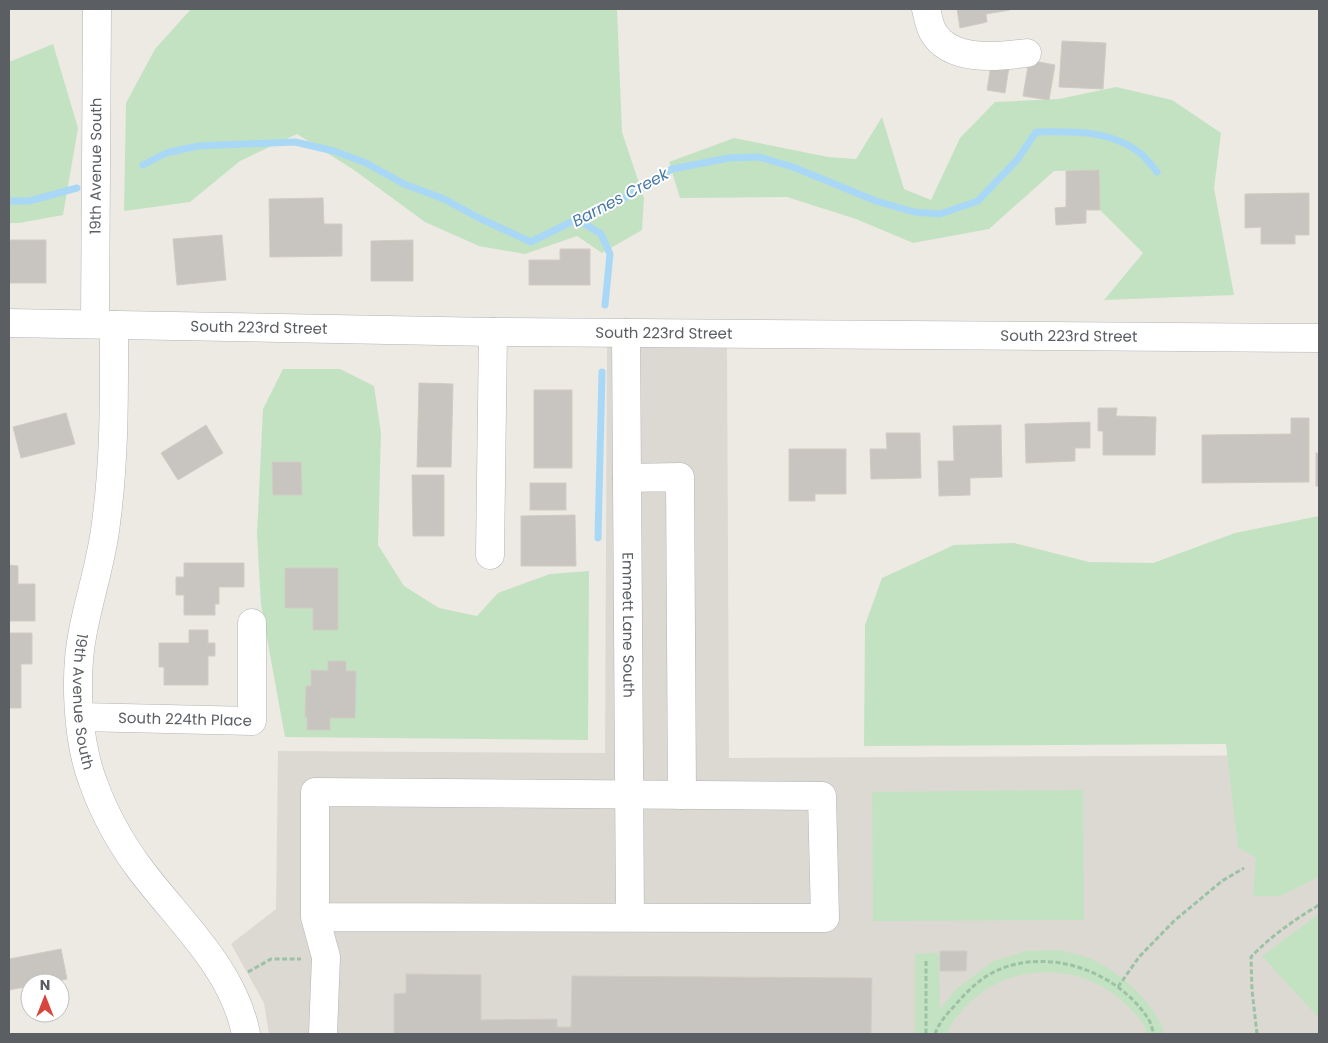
<svg xmlns="http://www.w3.org/2000/svg" width="1328" height="1043" font-family="Poppins,sans-serif">
<style>
.education{fill:#dcd9d2}
.green{fill:#c3e2c2}
.lines{fill:none;stroke-linecap:round;stroke-linejoin:round}
.stream{stroke:#a9d8f6;stroke-width:7}
.building{fill:#c8c5c0;stroke:#d1ccc2}
.minor-casing{stroke:#b1b4b7;stroke-width:29}
.path{stroke:#9cc2a5;stroke-width:3;stroke-dasharray:5 2.5;stroke-linecap:butt}
.minor{stroke:#fff;stroke-width:28}
.labels{text-anchor:middle;stroke-width:4;stroke-linejoin:round;paint-order:stroke}
.street-label{font-size:15px;fill:#5b5f63;stroke:#fff}
.water-label{font-size:16px;font-style:italic;fill:#4979a6;stroke:#fff}
</style>
<rect width="100%" height="100%" fill="#edeae3"/>
<path class="education" d="M607,345L727,346L729,758L1319,755V1034H269L264,1003L231,944L276,909L278,751L605,753Z"/>
<g class="green">
<path d="M191,9H617L622,132L644,198L642,230L602,253L577,236L525,254L479,246L425,222L354,170L297,134L240,161L190,202L124,211L126,103L155,49Z"/>
<path d="M53,44L78,128L63,215L19,223H9V62Z"/>
<path d="M1116,87L1172,100L1221,133L1214,188L1234,295L1104,300L1143,253L1100,210L1099,170L1054,171L989,229L913,243L856,219L787,197L680,198L669,162L734,138L828,157L856,159L882,117L904,189L931,200L960,138L995,102L1059,99Z"/>
<path d="M283,369H340L374,386L381,433L378,545L404,586L439,608L477,616L498,593L550,574L589,571L588,740L285,737L261,605L257,534L263,409Z"/>
<path d="M1319,516V877L1280,896H1253L1256,858L1238,847L1226,744L864,746L865,625L882,578L954,545L1014,543L1089,562L1153,563L1235,533Z"/>
<path d="M1083,790L1084,920L873,921L872,792Z"/>
<path d="M1319,914V1018L1262,956Z"/>
<path d="M1061,950C1073,954 1087,956 1098,962C1125,977 1155,1004 1165,1034H1147C1143,1019 1136,1015 1125,1004C1082,960 1003,962 964,1009C957,1017 950,1024 947,1034H915V954L939,953L940,1010L955,990L993,961L1026,951Z"/>
</g>
<g class="lines">
<g class="stream">
<path d="M143,165L166,153L198,146L295,142L334,151L366,163L404,184L444,199L479,218L531,242L577,219L624,198L672,169L729,158L759,157L793,167L876,201L914,212L940,214L978,201L1017,160L1036,132C1072,131 1112,130 1141,154C1147,159 1152,166 1157,172"/>
<path d="M9,201H29L77,188"/>
<path d="M577,219L601,234L610,254L605,305"/>
<path d="M598,538L602,372"/>
</g>
</g>
<g class="building">
<path d="M957,9H1010V10L986,14L987,22L960,28Z"/>
<path d="M1062,41L1106,43L1103,89L1059,87Z"/>
<path d="M1029,60L1055,65L1049,100L1023,96Z"/>
<path d="M991,65L1009,67L1005,93L987,90Z"/>
<path d="M1099,170L1100,210H1086V223L1056,225L1055,208L1066,207V171Z"/>
<path d="M1309,193V235H1295V244H1261V227L1245,228V194Z"/>
<path d="M323,198L324,224H342V256L270,257L269,199Z"/>
<path d="M222,235L226,280L177,285L173,239Z"/>
<rect x="9" y="240" width="37" height="43"/>
<path d="M413,240V281H371V241Z"/>
<path d="M560,249H590V285H529V260H560Z"/>
<path d="M419,383L453,384L451,467H417Z"/>
<rect x="534" y="390" width="38" height="78"/>
<path d="M1098,408H1117L1116,416L1156,417L1155,455H1103V431H1098Z"/>
<path d="M66,413L75,444L21,458L13,427Z"/>
<path d="M1291,418H1309V482L1202,483V435L1291,434Z"/>
<path d="M1090,422V448H1075V461L1026,463L1025,424Z"/>
<path d="M206,425L223,453L178,480L161,453Z"/>
<path d="M1001,425L1002,477L970,478V495L939,496L938,461H954L953,426Z"/>
<path d="M886,433H920L921,478L871,479L870,449H887Z"/>
<path d="M789,449H846V494H815V501H789Z"/>
<rect x="1316" y="453" width="3" height="33"/>
<path d="M272,462H301L302,495H273Z"/>
<path d="M412,475H444V536H413Z"/>
<rect x="530" y="483" width="36" height="27"/>
<path d="M575,515L576,566H521V516Z"/>
<path d="M184,563H244V587H219V604H215V615H184V595H176V577H184Z"/>
<path d="M9,565L18,566V584H35V621H9Z"/>
<path d="M285,568H338V630H313V608H285Z"/>
<path d="M189,630H208V643H215V656H208V685H164V667H159V643H189Z"/>
<path d="M9,633H32V664H21V708H9Z"/>
<path d="M328,661H346V671H356L355,718H330V730H307V717H305L306,686H311V670L328,671Z"/>
<path d="M61,949L67,979L47,983H30V986L9,990V959Z"/>
<path d="M940,951H967L966,971H940Z"/>
<path d="M406,974L481,975V1020L557,1019V1027H571L572,976L872,978L871,1034H394V994L406,993Z"/>
</g>
<g class="lines">
<g class="minor-casing">
<g id="minor">
<path d="M926,9C928,16 929,25 933,32C950,62 998,57 1027,53"/>
<path id="s1" d="M9,323L493,332L1319,338"/>
<path id="s2" d="M95,324L97,9"/>
<path id="s3" d="M114,325C114,391 115,456 106,523C102,559 90,595 83,631C74,675 77,740 93,782C104,813 120,842 140,869C179,921 233,968 246,1034"/>
<path id="s4" d="M626,333L630,917"/>
<path d="M627,478L680,477L682,795"/>
<path d="M490,555L493,332"/>
<path id="s5" d="M80,717L252,721V623"/>
<path d="M315,917L825,918L822,796L315,792V917L326,957L323,1034"/>
</g>
</g>
<g class="path">
<path d="M926,961V1034"/>
<path d="M248,972L271,959H301"/>
<path d="M1118,987L1139,957L1174,921L1222,881L1244,868"/>
<path d="M935,1034C939,1022 948,1013 957,1003C971,987 987,972 1009,966C1058,951 1118,974 1147,1017C1151,1022 1152,1029 1154,1034"/>
<path d="M1257,1034L1252,990L1251,957C1271,936 1294,920 1319,905"/>
</g>
<use href="#minor" class="minor"/>
</g>
<g class="labels">
<g class="street-label">
<text dy="5" stroke="none"><textPath href="#s2" startOffset="158">19th Avenue South</textPath></text>
<text dy="5" stroke="none"><textPath href="#s1" startOffset="250">South 223rd Street</textPath></text>
<text dy="5" stroke="none"><textPath href="#s1" startOffset="655">South 223rd Street</textPath></text>
<text dy="5" stroke="none"><textPath href="#s1" startOffset="1060">South 223rd Street</textPath></text>
<text dy="5" stroke="none"><textPath href="#s4" startOffset="292">Emmett Lane South</textPath></text>
<text dy="5" stroke="none"><textPath href="#s3" startOffset="380">19th Avenue South</textPath></text>
<text dy="5" stroke="none"><textPath href="#s5" startOffset="105">South 224th Place</textPath></text>
</g>
<g class="water-label">
<text transform="translate(620 197) rotate(-28)" y="6">Barnes Creek</text>
</g>
</g>
<rect width="1328" height="1043" fill="none" stroke="#5b5f63" stroke-width="20"/>
<g transform="translate(45 998)"><circle r="24" fill="#ffffff" stroke="#bdbfc1"/>
<path d="M0-4L9 19L0 12L-9 19Z" fill="#d8443e"/>
<text y="-8" font-size="14" font-weight="bold" text-anchor="middle" fill="#5b5f63">N</text>
</g>
</svg>
